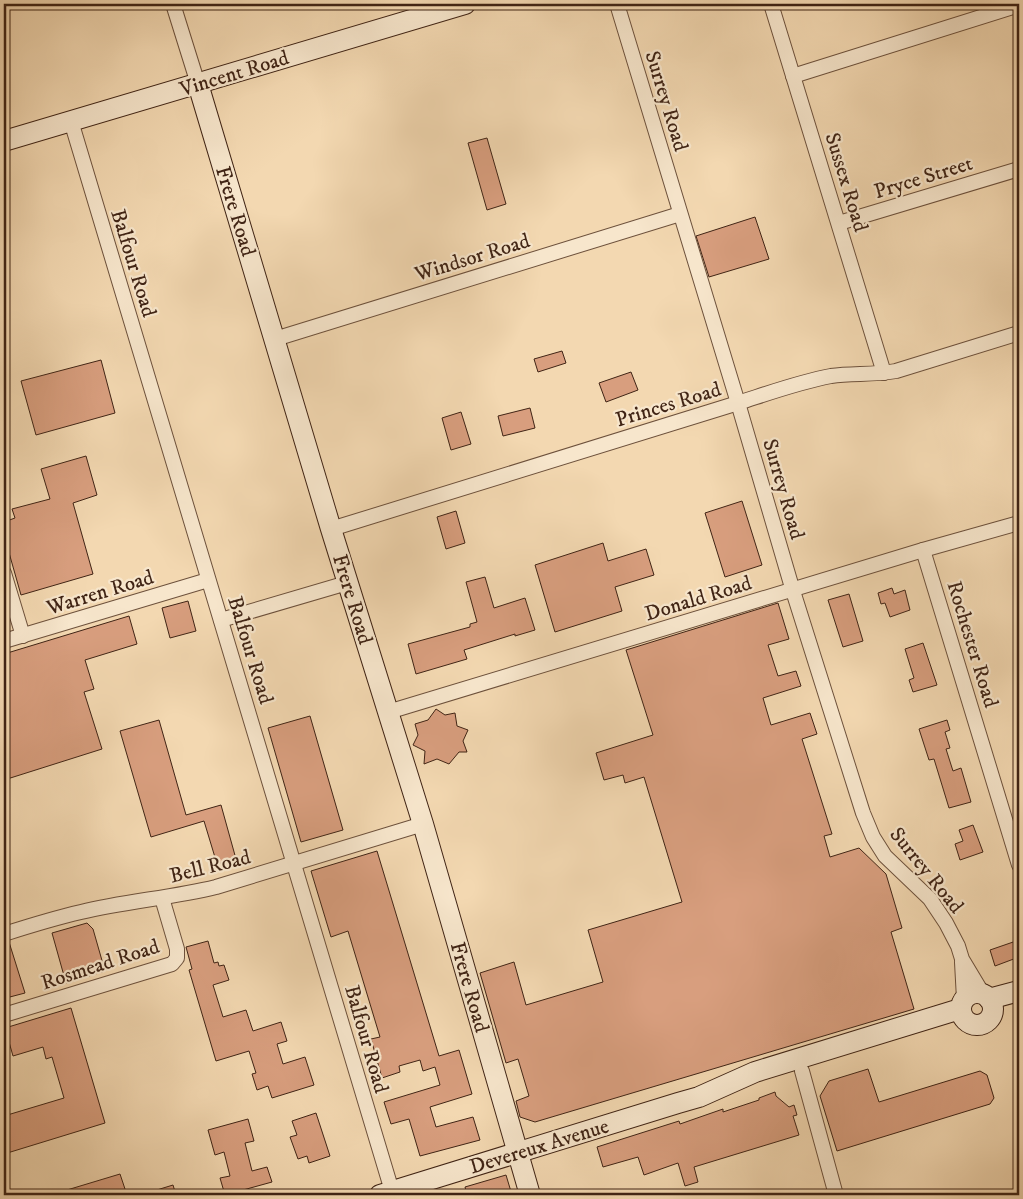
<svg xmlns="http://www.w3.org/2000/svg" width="1023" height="1199" font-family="'IM FELL DW Pica',serif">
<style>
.building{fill:#d89e7e;stroke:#402415}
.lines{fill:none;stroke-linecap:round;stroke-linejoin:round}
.street-casing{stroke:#6d513c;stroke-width:16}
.secondary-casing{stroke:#402415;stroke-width:22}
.street{stroke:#f7e6cc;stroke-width:14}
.secondary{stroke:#f7e6cc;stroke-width:20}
.labels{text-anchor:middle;stroke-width:4.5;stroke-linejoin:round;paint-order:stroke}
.street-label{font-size:21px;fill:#402415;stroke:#f7e6cc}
</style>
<rect width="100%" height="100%" fill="#f3d8b1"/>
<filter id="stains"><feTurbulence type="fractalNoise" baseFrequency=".004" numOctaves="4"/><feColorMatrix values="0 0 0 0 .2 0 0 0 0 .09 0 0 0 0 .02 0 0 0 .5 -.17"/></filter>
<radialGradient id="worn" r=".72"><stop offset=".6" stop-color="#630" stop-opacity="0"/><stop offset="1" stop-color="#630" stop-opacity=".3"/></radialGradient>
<g class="building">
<path d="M487,138L506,204L487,210L468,143Z"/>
<path d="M755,217L769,259L709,277L696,236Z"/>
<path d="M562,351L566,363L538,372L534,359Z"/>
<path d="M101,360L115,413L36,435L21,381Z"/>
<path d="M631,372L638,390L606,402L599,383Z"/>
<path d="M530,408L535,428L503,436L498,416Z"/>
<path d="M461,412L471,444L451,450L442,418Z"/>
<path d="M86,456L97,495L73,503L93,574L21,595L4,535V522L15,518L12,509L50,499L41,469Z"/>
<path d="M742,501L762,565L725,577L705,513Z"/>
<path d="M456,511L465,543L446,549L437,517Z"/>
<path d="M603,543L608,561L646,549L654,575L615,587L622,611L555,632L535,565Z"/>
<path d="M485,577L494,608L525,598L535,630L515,636V634L464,650L467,659L416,674L408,644L470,627V624L477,622L466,582Z"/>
<path d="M892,588L894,594L905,590L910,610L890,617L885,603L881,604L878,593Z"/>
<path d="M849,594L863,641L843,647L828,600Z"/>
<path d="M188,601L196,631L170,638L162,608Z"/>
<path d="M778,603L789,639L768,645L778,676L796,671L801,686L763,698L771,725L810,713L817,734L802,739L832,834L824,836L830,857L859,848L886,874L902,928L891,932L914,1009L535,1122L520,1117L516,1101L529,1096L518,1059L506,1063L480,973L514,962L526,1005L603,982L588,930L682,902L644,777L625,783L623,775L604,780L596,753L653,735L626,650Z"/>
<path d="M129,616L137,644L85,660L94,689L84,692L102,749L4,780V654Z"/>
<path d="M923,643L937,685L913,692L909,680L914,678L905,649Z"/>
<path d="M436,709L445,715L455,713L457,726L468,730L463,741L467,752H459L449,764L437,759L424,764L425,751L413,745L418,735L415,724L428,720Z"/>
<path d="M310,716L343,830L301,842L268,728Z"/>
<path d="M159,720L186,815L221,805L236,859L217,864L204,821L151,837L120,731Z"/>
<path d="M947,720L950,730L945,732L950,748L946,749L953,771L961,768L971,802L949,808L934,759L929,760L919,729Z"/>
<path d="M973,825L983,852L960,860L955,844L963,841L959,830Z"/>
<path d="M377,851L439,1056L459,1050L472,1094L430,1107L436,1127L473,1117L480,1140L420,1156L409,1119L391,1124L384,1102L440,1085L435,1067L423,1071L420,1060L399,1066L400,1072L382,1078L371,1039L380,1037L348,931L331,937L311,871Z"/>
<path d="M87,923L93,929L105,971L66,983L52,933Z"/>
<path d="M1019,940V957L995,966L990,950Z"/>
<path d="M208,941L214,963L218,962L219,966L224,965L229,980L213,985L223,1017L246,1010L253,1031L281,1022L287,1041L277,1044L283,1064L305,1057L314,1085L272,1098L268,1086L257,1090L252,1074L256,1073L249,1051L216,1061L189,970L192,969L186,947Z"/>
<path d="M9,942L25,993L6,998L4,990V943Z"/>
<path d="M71,1008L105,1123L4,1154V1116L64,1098L52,1057L46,1059L43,1047L13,1056L5,1028Z"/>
<path d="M868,1069L879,1102L980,1071L987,1075L994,1098L990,1104L837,1151L820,1096L829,1081Z"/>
<path d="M775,1092L776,1096L789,1107L794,1105L797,1115L793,1116L799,1135L694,1167L698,1182L685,1186L678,1163L644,1175L638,1157L603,1167L597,1147L679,1121L680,1124L723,1109V1112L759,1100V1098Z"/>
<path d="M316,1113L330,1156L309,1163L307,1156L298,1159L290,1137L297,1135L292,1121Z"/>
<path d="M248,1119L254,1141L245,1143L252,1171L267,1167L272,1182L225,1195L220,1178L230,1176L224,1152L215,1155L208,1130Z"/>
<path d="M120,1174L127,1195H57V1193Z"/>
<path d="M506,1175L512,1195H467L465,1187Z"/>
<path d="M173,1185L176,1195H148L147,1193Z"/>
</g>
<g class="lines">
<g class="street-casing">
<g id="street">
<path d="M173,4L198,84"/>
<path d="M617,4L738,403L793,591L863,813L873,837L885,856L930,899L946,923L958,946L962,959L983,994"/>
<path d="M771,4L884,373"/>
<path d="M793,76L1019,5"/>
<path d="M71,121L392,1191"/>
<path d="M839,223L1019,169"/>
<path d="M275,339L680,214"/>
<path d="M331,529L738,403C769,393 799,382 831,376C852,373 874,375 896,371L1019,333"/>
<path d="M923,550L1019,865"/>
<path d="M4,573L23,636"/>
<path d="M221,620L347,583"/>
<path d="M4,641L208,580"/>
<path d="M388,712L923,550L1019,523"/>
<path d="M4,934C29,926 55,918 81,912C126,901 171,898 216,887L423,824"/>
<path d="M962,962L964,999"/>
<path d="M4,1015L172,964L177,958V949L162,898"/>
<path d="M802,1071L836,1195"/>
</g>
</g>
<g class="secondary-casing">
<g id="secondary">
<path d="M198,84L331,529L423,824L530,1195"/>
<path d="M4,141L465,4"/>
<circle cx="977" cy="1009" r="16"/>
<path d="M989,999L1019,991"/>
<path d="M380,1195L678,1103L699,1097L755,1072L960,1009"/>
</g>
</g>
<use href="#street" class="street"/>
<use href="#secondary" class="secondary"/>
</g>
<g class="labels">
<g class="street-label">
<text transform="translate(234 73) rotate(-17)" y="7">Vincent Road</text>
<text transform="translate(667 101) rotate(73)" y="7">Surrey Road</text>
<text transform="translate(923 177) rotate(-17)" y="7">Pryce Street</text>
<text transform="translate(847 182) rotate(73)" y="7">Sussex Road</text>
<text transform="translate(236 211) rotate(73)" y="7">Frere Road</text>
<text transform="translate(472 257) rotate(-17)" y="7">Windsor Road</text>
<text transform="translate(134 263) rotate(73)" y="7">Balfour Road</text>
<text transform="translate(668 404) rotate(-17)" y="7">Princes Road</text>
<text transform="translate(784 489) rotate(74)" y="7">Surrey Road</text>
<text transform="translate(100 592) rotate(-17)" y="7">Warren Road</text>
<text transform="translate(698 598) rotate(-17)" y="7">Donald Road</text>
<text transform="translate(353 599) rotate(73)" y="7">Frere Road</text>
<text transform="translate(973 644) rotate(73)" y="7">Rochester Road</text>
<text transform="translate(251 650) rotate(73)" y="7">Balfour Road</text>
<text transform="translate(210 866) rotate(-14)" y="7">Bell Road</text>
<text transform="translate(927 870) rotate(51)" y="7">Surrey Road</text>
<text transform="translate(100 964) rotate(-18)" y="7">Rosmead Road</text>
<text transform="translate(470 987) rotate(74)" y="7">Frere Road</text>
<text transform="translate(367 1039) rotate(74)" y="7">Balfour Road</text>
<text transform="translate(539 1146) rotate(-17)" y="7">Devereux Avenue</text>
</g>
</g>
<rect width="1023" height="1199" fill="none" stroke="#f3d8b1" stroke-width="20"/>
<rect x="5" y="5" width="1013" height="1189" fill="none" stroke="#402415" stroke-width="2.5"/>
<rect x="10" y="10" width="1003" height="1179" fill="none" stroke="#402415"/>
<rect width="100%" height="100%" filter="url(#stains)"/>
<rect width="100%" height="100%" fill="url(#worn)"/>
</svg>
